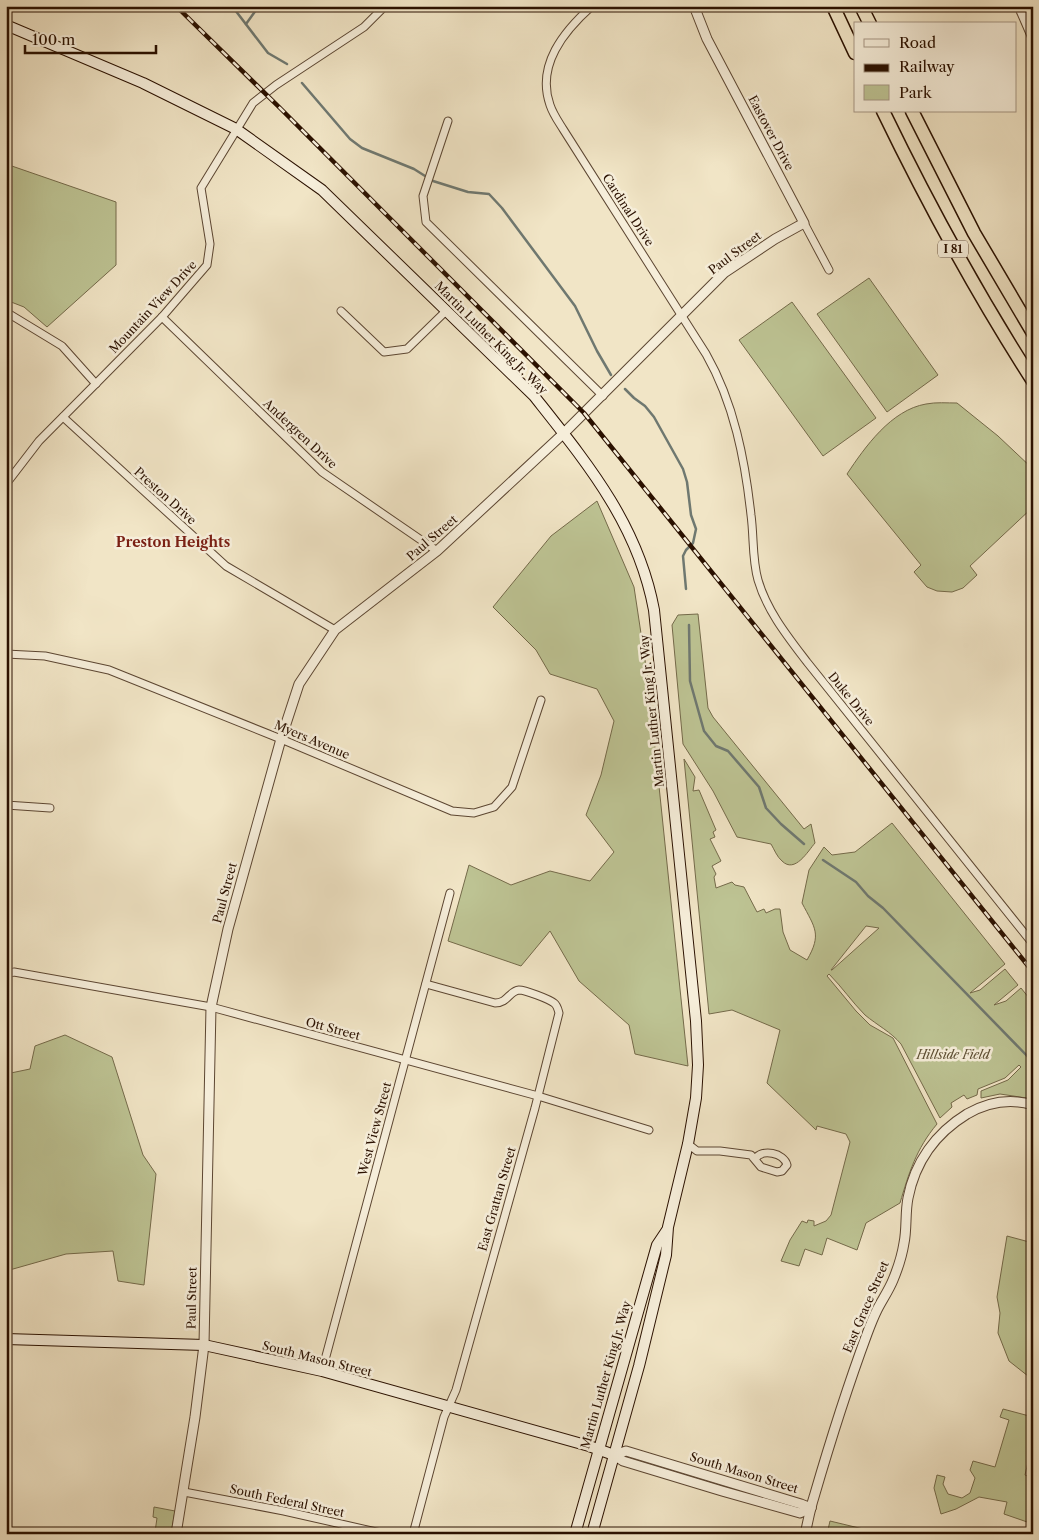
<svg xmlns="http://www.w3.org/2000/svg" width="1039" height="1540" font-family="'Libre Caslon Text',serif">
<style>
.green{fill:#bdc393;stroke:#746a4a;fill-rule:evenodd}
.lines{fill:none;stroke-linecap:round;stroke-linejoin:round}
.stream{stroke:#6f7870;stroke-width:2.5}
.minor-casing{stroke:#5c4632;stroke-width:9}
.tertiary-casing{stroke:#5c4632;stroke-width:11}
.secondary-casing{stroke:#2b1100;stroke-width:12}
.motorway-casing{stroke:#2b1100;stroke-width:15}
.minor{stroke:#f6eeda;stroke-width:7}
.tertiary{stroke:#f6eeda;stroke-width:9}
.secondary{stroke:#f6eeda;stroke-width:10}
.motorway{stroke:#f1e5c6;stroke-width:12}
.rail-casing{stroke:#2b1100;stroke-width:4.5}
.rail{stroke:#f6eeda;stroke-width:2.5;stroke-dasharray:8;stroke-linecap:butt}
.labels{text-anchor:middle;stroke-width:5;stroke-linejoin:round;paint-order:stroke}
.shield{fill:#f6eeda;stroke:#685341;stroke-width:1}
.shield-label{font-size:11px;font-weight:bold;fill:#2b1100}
.street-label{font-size:12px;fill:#2b1100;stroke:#f6eeda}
.park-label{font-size:12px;font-style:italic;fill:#5e4f33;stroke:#f6eeda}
.neighbourhood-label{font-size:14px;font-weight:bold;fill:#7a1f14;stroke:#f6eeda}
</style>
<rect width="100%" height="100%" fill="#f1e5c6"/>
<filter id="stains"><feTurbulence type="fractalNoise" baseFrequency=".004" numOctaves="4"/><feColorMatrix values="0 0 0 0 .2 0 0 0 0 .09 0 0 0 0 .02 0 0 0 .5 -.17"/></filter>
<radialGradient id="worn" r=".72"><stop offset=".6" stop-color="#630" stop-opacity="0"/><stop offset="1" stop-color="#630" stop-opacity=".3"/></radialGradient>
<g class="green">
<path d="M6,164L116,202V265L47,327L24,307L6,300Z"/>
<path d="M869,278L938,375L887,412L817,314Z"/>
<path d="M792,302L876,418L823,456L739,340Z"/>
<path d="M957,403L998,436L1033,469V507L970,566L977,575L963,588L952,592L937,591L927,587L914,572L921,565L847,474C865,447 891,410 926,404C936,402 947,403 957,403Z"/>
<path d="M597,501L634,587L648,680L688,1066L635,1054L629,1025L579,981L550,931L521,966L448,941L469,865L511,885L550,871L590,881L614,852L586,815L601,775L614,721L597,689L550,674L536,650L493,607L551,536Z"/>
<path d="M698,614L708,708L713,717L804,829L811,824L815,843C808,851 795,874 782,861C777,857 774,849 771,844L737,837L713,791L683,744L672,625L678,615Z"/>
<path d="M684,759L695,777L693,791L699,790L716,830L713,832L715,837L710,839L721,861L712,866L716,874L714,877L716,888L732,882L735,885L744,887L757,912L764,909L766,913L775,909H780L783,932L790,950L807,960C822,934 815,928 802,903L809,870L824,847L832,855L855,852L892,823L1005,964L970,993L980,990L1005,969L1018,985L994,1005L1006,1001L1021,988L1033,1003V1026L1029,1029H1033V1099L1000,1094L981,1098V1091L1008,1080L1021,1067L1019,1065L1005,1078L978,1089L977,1095L967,1099L964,1095L951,1103L952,1107L940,1118L901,1044C891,1032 877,1025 865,1015C852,1002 842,987 829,974L827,976L856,1011L870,1025L893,1038L937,1124C916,1149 909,1173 900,1203L866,1223L857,1250L827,1238L822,1255L805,1249L799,1266L781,1261L790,1240L802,1221L807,1223L808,1220L814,1221V1226L826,1221L831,1215L850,1142L846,1134L817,1126L816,1130L767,1083L780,1030L732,1010L709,1014ZM866,926L879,928L832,970H831Z"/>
<path d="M65,1035L112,1057L143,1155L156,1174L144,1285L118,1281L113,1251L66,1254L6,1271V1074L30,1069L35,1046Z"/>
<path d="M1007,1236L1033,1243V1368L1030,1370L1028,1376L1009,1361L998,1333L1000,1313L997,1297Z"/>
<path d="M1003,1409L1033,1417V1449H1031L1025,1475L1033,1478V1524L1004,1514L1007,1502L979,1497L956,1509L941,1514L934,1488L937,1475L945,1477L943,1484L948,1494L962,1498L970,1493L975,1478L970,1470L973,1461L995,1467L1009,1420L1000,1417Z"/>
<path d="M154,1507L175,1511L171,1534H150V1531L155,1532L157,1518L153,1517Z"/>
<path d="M830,1521L884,1534H827Z"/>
</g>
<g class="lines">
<g class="stream">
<path d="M232,6L268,53L287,64"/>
<path d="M246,24L259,6"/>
<path d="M302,83L350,139L362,148L414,169L433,181L468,192L489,194L502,208L575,306L597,351L611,375"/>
<path d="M625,389L634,398L645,406L654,417L683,469L687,482L691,515L696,529L693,543L686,550L683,556L686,589"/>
<path d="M689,625L690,681L704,731L716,746L728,751L759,787L766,808L781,824L804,844"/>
<path d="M823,860L856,882L868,896L883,908L1033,1062"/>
</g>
<g class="minor-casing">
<g id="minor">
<path d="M592,6C564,31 536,65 550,105C553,114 558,121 563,129L706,354C734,403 745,460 751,515C754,537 752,559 758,580C767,611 788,637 807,662L1033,944"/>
<path d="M448,121L423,196L426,222L603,396"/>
<path d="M804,223L829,270"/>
<path d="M341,311L384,352L407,349L446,311"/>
<path d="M6,312L62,346L96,384"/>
<path d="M162,317L322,472L437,551"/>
<path d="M63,417L226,566L335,630"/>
<path d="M6,484L39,441L162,317L207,265L210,244L201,188L253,103L276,85L364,27L385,6"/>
<path d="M6,654L45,656L109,670L281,739L452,811L474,813L494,807L512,787L541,700"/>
<path d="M6,805L50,808"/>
<path d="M6,974L14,972L211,1007L538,1096L649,1130"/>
<path d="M688,1144L697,1151H720L751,1155L761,1167L777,1172L782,1171L787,1165C784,1153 762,1148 755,1159"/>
<path d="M322,1371L450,893"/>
<path d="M184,1492L284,1511L385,1534"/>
<path d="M413,1534L444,1417L456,1390L535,1108L559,1013C558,1009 557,1005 554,1003C549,999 525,990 519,990C509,991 508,1003 495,1003L426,984"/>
</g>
</g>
<g class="tertiary-casing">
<g id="tertiary">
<path d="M1019,6L1033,38"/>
<path d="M614,1455L623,1461L722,1491L800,1513L811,1508"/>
<path d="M614,1455L626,1451L801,1504L811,1508"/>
<path d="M176,1534L195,1417L204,1345L211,1007L228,929L281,739L299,684L335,630L437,551L564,433L724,273L775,239L804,223L707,39L694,6"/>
<path d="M805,1534C808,1522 810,1509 814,1497C830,1442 847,1388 867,1334C870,1326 873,1318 877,1310C882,1300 889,1290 893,1280C898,1268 902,1256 904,1243C907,1229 905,1213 908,1198C915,1162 936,1133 967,1114C988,1102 1010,1098 1033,1105"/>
</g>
</g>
<g class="secondary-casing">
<g id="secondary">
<path d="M6,25L143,83L236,129L322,190L534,396C587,463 638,524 654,610L696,1021L698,1065L696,1098L688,1144L668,1227L666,1255L639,1366L592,1534"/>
<path d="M6,1339L204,1345L322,1371L589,1446L614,1455"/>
<path d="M575,1534L657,1245L667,1230"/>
</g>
</g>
<g class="motorway-casing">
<g id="motorway">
<path d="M833,6L855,53"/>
<path d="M861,6L870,24"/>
<path d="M883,111C928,204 977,294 1033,381"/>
<path d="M912,111L974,233L1033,333"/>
</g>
</g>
<use href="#minor" class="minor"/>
<use href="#tertiary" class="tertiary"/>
<use href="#secondary" class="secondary"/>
<use href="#motorway" class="motorway"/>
<g class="rail-casing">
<path id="rail" d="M176,6L281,109L584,413L1033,972"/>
</g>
<use href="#rail" class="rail"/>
</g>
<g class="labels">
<rect class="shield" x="938" y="240.5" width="30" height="17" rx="4"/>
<g class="shield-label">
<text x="953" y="253">I 81</text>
</g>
<g class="street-label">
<text transform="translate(771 133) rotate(62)" y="4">Eastover Drive</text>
<text transform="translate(628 210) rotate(57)" y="4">Cardinal Drive</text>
<text transform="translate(735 253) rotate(-37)" y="4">Paul Street</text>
<text transform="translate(153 307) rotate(-47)" y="4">Mountain View Drive</text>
<text transform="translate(491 338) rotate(45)" y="4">Martin Luther King Jr. Way</text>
<text transform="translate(300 434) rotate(43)" y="4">Andergren Drive</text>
<text transform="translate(165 496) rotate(42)" y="4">Preston Drive</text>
<text transform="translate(432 538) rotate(-41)" y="4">Paul Street</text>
<text transform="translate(851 699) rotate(51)" y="4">Duke Drive</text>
<text transform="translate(652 711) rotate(-96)" y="4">Martin Luther King Jr. Way</text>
<text transform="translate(312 740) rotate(23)" y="4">Myers Avenue</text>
<text transform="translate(225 893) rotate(-75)" y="4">Paul Street</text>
<text transform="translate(333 1029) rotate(15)" y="4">Ott Street</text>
<text transform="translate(375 1129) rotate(-75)" y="4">West View Street</text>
<text transform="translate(497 1199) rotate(-74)" y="4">East Grattan Street</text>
<text transform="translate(192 1298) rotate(-89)" y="4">Paul Street</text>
<text transform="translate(866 1307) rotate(-67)" y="4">East Grace Street</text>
<text transform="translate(317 1359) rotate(14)" y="4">South Mason Street</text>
<text transform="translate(606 1375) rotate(-74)" y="4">Martin Luther King Jr. Way</text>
<text transform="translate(744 1473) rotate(17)" y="4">South Mason Street</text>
<text transform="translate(287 1501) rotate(12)" y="4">South Federal Street</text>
</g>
<g class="park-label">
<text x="953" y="1059">Hillside Field</text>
</g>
<g class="neighbourhood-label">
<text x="173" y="547">Preston Heights</text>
</g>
</g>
<rect width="1039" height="1540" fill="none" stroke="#f1e5c6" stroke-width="25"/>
<rect x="8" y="8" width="1024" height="1525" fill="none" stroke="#2b1100" stroke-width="2.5"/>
<rect x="12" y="12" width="1014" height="1515" fill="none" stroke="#2b1100"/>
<rect x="854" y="22" width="162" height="90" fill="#f6eeda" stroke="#a59683"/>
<rect x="864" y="39" width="25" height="8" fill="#f6eeda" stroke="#a59683"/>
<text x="899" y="48" font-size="15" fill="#2b1100">Road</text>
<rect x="864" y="64" width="25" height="8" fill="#2b1100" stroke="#a59683"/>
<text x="899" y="72" font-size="15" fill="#2b1100">Railway</text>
<rect x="864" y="85" width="25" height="15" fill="#bdc393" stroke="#a59683"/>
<text x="899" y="98" font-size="15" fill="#2b1100">Park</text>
<path d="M25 45v8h131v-8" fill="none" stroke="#2b1100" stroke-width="2.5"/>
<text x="32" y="45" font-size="15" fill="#2b1100" stroke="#f6eeda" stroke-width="4" paint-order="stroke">100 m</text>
<rect width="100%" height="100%" filter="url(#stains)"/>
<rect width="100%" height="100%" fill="url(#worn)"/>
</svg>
